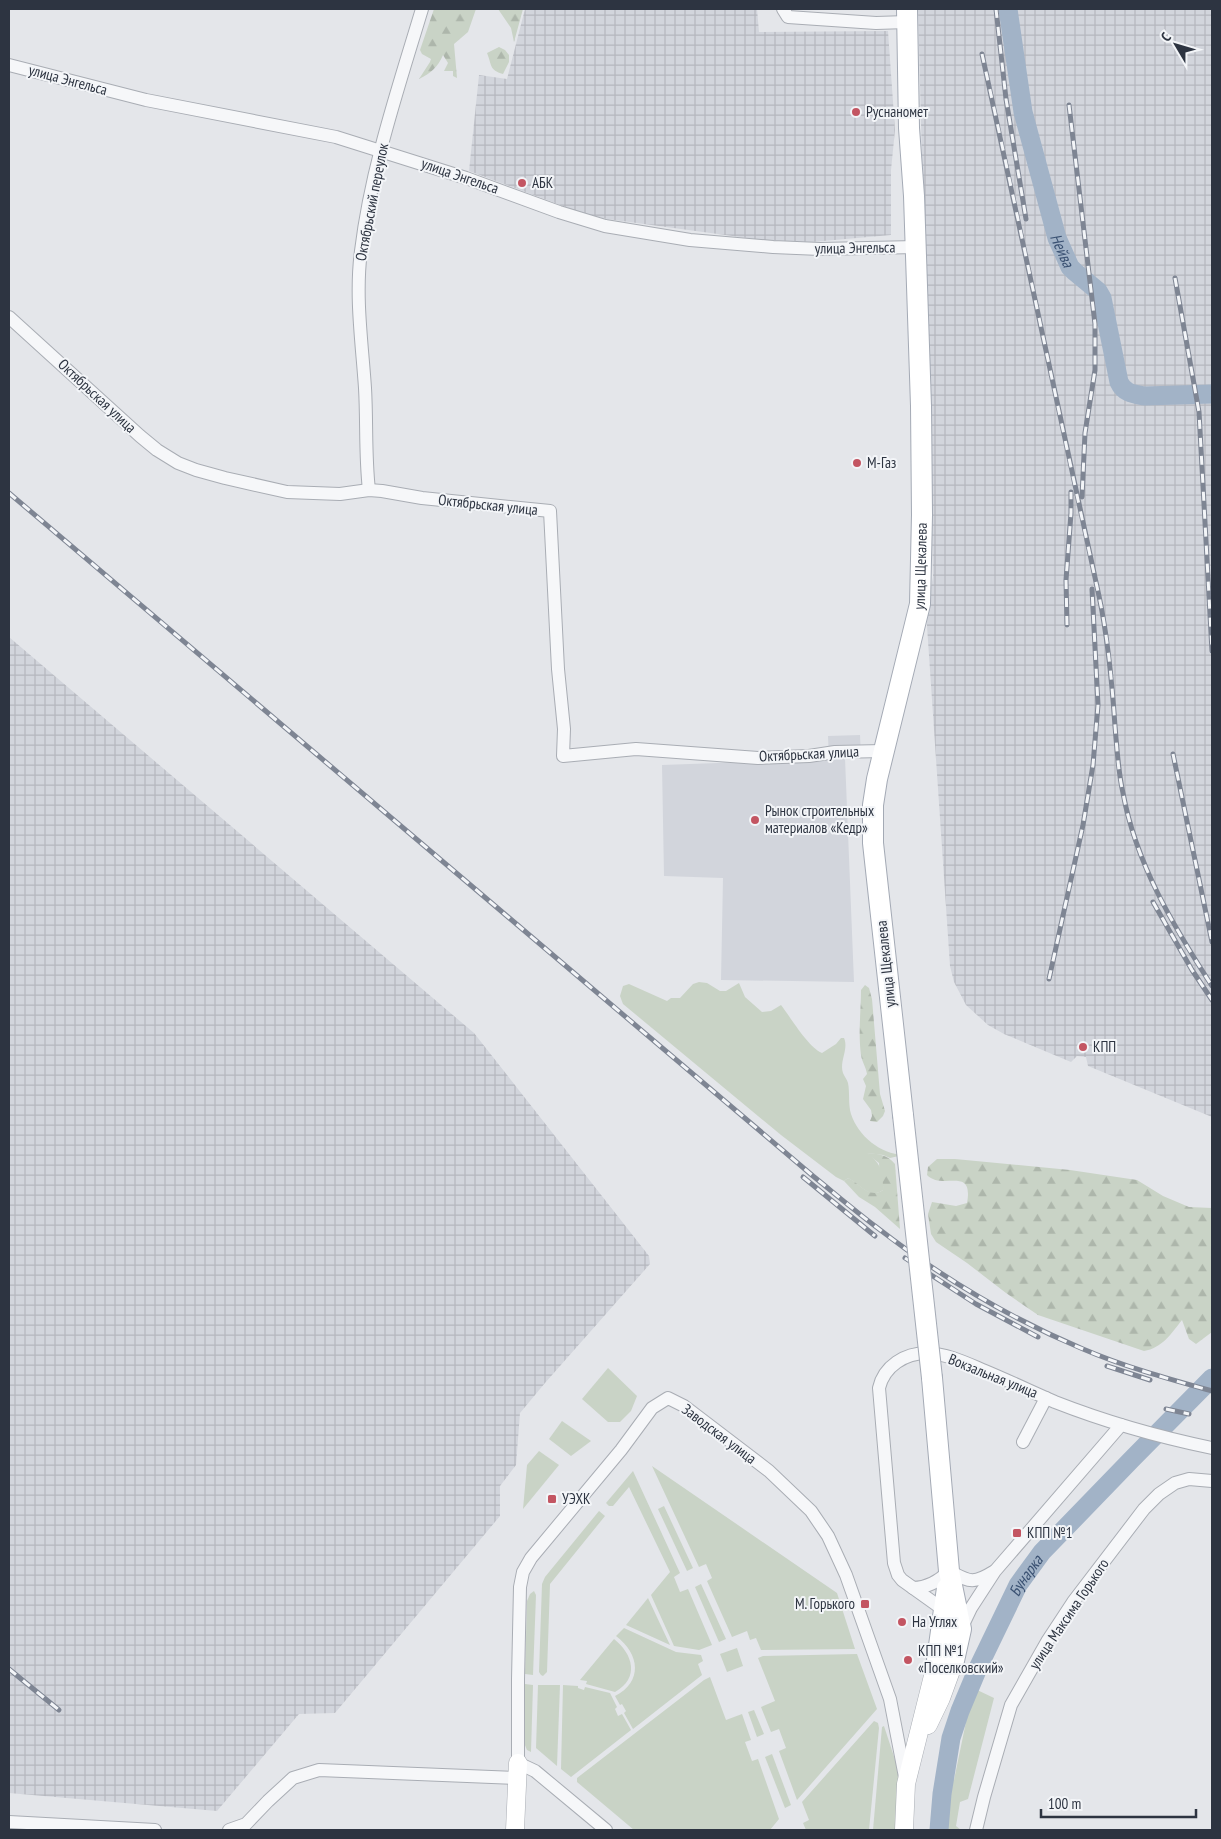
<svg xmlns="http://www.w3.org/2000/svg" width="1221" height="1839" font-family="'PT Sans Narrow',sans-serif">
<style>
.built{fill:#d2d5dc}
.industrial{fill:url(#industrial-grid)}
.green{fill:#c9d3c6}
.forest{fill:url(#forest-firs)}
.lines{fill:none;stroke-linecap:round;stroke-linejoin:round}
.river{stroke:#a2b3c7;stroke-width:19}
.street-casing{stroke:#a9adb4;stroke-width:14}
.secondary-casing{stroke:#a9adb4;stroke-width:19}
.primary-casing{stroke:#a4aab5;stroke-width:22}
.street{stroke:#f6f7f9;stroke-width:12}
.secondary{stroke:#fff;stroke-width:18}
.primary{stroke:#fff;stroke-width:20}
.rail-casing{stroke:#7e8593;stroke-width:5}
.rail{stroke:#f3f5f8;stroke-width:3;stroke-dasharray:9;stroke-linecap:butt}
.primary-bridge-casing{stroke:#a4aab5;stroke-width:22;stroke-linecap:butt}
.primary-bridge{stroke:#fff;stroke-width:20}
.poi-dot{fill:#c35562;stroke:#f3f5f8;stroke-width:2}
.labels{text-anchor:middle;stroke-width:4;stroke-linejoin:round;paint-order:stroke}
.street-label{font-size:15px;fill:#2d3441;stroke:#f3f5f8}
.poi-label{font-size:15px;fill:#2d3441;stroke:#f3f5f8;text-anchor:start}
.water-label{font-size:16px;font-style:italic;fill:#3a5172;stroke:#f3f5f8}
</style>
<defs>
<pattern id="industrial-grid" width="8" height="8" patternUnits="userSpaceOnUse" patternTransform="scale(1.25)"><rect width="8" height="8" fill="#d2d5dc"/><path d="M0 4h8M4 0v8" fill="none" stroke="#b5b7be"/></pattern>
<pattern id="forest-firs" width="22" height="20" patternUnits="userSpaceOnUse" patternTransform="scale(1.25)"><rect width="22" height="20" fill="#c9d3c6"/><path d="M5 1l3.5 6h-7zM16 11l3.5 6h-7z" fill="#adb6ab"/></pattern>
</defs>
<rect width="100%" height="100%" fill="#e4e6ea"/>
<path class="built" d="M860,735L861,757L845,758L854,982L721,980L723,878L664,876L662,765L829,759L828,736Z"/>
<g class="industrial">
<path d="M525,9H757L759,32L888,31L895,130L891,170V235L812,242L762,240L607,219L582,213L469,171L479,75L507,79Z"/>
<path d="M918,9H1212V1117L1088,1066L1086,1057L1077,1056L1071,1062L1004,1034L988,1025L966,1005L954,982L950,966L926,611L933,577Z"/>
<path d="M9,637L474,1033L649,1256L650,1264L545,1383L520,1413L516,1465L500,1486V1516L335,1713L299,1714L217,1811L9,1793Z"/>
</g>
<g class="green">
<path d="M699,982L707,983L720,991H726L739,983L745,997L762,1012L771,1011L781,1005C791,1018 808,1047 822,1053L836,1044L841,1038H844C849,1049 839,1062 843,1073C844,1076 847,1079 848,1083C850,1093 848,1104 851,1114C858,1136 881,1154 903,1155L890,1158L883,1155L867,1153C881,1163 884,1173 883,1190C869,1200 860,1184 848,1178L844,1181L836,1177L781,1135L623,1004L620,996L623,986L629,984L667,1001L671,998H680L693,984Z"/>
<path d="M608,1368L637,1396L631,1411L620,1422H608L582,1399Z"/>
<path d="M562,1421L591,1441L571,1456L549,1439Z"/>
<path d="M539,1451L559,1465L523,1509L527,1465Z"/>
<path d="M652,1466L837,1593L855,1649L761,1650L756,1638L750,1640L747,1631L732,1637L707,1581L712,1578L706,1564L699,1567Z"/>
<path d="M633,1471L680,1573L674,1577L680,1592L688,1589L712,1645L699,1650L674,1646L651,1595L670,1572L629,1487L613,1506H609L606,1503Z"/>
<path d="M664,1506L693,1568L687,1571L658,1509Z"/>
<path d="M599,1511L605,1516L550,1584L547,1672L543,1676L541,1675L539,1672L542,1584L545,1577Z"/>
<path d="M701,1584L726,1639L719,1642L695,1587Z"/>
<path d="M534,1591L536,1595L533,1675L525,1674L527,1601L530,1594Z"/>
<path d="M648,1598L670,1645L626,1625Z"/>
<path d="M624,1628L676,1652L701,1655L703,1661L698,1664L702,1675L633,1729L624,1713L626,1711L622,1704L620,1705L615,1696C643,1682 640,1654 616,1636Z"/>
<path d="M614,1639C633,1654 640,1678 615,1692L586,1684L587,1681L580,1680Z"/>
<path d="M737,1648L743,1666L727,1672L720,1654Z"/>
<path d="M857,1654L877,1709L797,1800L779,1751L786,1748L779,1729L771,1732L761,1707L775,1701L758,1658L763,1656Z"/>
<path d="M710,1677L726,1720L742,1714L751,1740L745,1742L752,1761L758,1759L779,1819L770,1830H634L577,1782V1778L704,1680Z"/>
<path d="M525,1684L533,1685L531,1752L527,1750L524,1743Z"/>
<path d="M538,1685H560L557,1766L536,1748Z"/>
<path d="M563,1685L578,1686V1688L584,1690L585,1687L610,1693L617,1707L615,1709L618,1716L622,1714L631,1730L571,1777L561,1769Z"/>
<path d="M973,1688L994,1698L968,1799L960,1802L956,1826L961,1830H940L944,1779L954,1780Z"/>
<path d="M754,1710L764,1734L757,1737L748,1712Z"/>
<path d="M874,1721L878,1723L879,1728L869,1830H806L803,1823L809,1820L802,1802Z"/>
<path d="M884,1726L899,1772L898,1830H873L882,1727Z"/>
<path d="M772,1754L791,1805L785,1808L765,1757Z"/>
</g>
<g class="forest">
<path d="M434,9H476L468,32L454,44L457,78L453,76V71H444L448,63L443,55C438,67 431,73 419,79L430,62L431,59L422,54L420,50Z"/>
<path d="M498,9H523L514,42L511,28Z"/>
<path d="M499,47L505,50L509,55V62L503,74C489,70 492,65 487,53Z"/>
<path d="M865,985L869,988L872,999L880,1094L885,1111L883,1116L877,1122L870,1121L872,1116L871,1110L863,1099L866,1086L863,1079L867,1074C866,1067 862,1062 861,1055C858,1033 861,1011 861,990Z"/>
<path d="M866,1153C878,1154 887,1154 895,1164L900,1229L875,1207L859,1197L844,1181L848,1178C860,1183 869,1200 883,1190C884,1180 879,1173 879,1163Z"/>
<path d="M937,1159H955L1070,1170L1137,1180L1163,1196L1189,1207L1212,1208V1332L1196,1344L1189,1339L1182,1320C1171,1334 1162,1348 1144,1351L1038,1315L1006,1293L967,1263L936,1242L931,1234L928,1214L932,1202L956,1206L967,1203C974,1165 942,1191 927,1175L928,1167Z"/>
</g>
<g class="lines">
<g class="river">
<path id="s1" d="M1008,9L1023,112L1057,238L1070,267L1075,272L1098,291L1102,298L1119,382C1124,393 1133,394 1144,396L1212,394"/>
<path id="s2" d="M939,1830L942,1794L951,1738L960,1711L978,1668L1018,1585L1042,1552L1132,1459L1212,1378"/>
</g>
<g class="street-casing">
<g id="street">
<path d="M783,9L788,17L876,23L907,22"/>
<path d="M9,65L146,100L336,137L466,178L559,212L605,226L690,240L773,247L820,249L916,247"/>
<path d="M9,317L140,436L157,450L178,463L196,470L225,478L287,492L340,494L369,490L382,491L422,498L550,511L558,669L564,729L563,756L636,749L758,758L809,756L835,752L883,751"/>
<path d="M369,490C365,456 367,422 365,388C362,343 355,296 361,251C371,168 398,89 422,9"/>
<path d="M1023,1442L1046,1398"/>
<path d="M913,1588C928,1588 939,1581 949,1571C969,1581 972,1585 993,1572"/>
<path d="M944,1610L902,1580L898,1575L894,1563L879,1388C884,1366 905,1353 927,1353C948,1354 966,1363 985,1371C1009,1381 1032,1392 1055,1402C1106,1422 1159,1437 1212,1448"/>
<path d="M961,1629L971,1608L995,1571L1121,1425"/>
<path d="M9,1822L155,1830"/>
<path d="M229,1830L246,1824L268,1801L293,1778L319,1770L517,1778"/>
<path d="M606,1830L535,1771L518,1763V1679L520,1587L523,1572L531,1558L621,1450L652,1408L668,1398L684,1406L769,1471L811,1511L828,1536L846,1575L890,1699L905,1777"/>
<path d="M976,1830L984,1797L1011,1705L1048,1640L1073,1602L1144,1509L1159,1494L1175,1483L1189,1479L1212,1481"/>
</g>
</g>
<g class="secondary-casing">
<g id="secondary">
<path d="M928,1725L941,1698L953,1665"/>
<path d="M515,1830L518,1763"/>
<path d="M904,1830L906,1784L937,1660"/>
</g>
</g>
<g class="primary-casing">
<g id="primary">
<path id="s3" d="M903,1115L873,843V805L877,779L920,604L922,515L921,406L914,196L909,128L907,9"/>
<path d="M932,1378L949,1571L961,1629L953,1665"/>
<path d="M937,1660L947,1588"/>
</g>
</g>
<use href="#street" class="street"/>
<use href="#secondary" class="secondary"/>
<use href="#primary" class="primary"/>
<g class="rail-casing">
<g id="rail">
<path d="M996,9L1006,99L1026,219"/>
<path d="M982,54C1022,234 1059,415 1099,596C1108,638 1112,682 1115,726C1117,749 1118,771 1123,793C1136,864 1174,927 1212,986"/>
<path d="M1069,105L1095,324V370L1085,433L1082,497"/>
<path d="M1175,278L1199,412L1212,651"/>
<path d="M9,493L813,1176C834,1193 854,1210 875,1226C938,1275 1009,1318 1083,1349C1125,1367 1169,1379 1212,1391"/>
<path d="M1067,625L1066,580L1071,513V492"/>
<path d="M1173,754L1212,942"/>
<path d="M1153,902L1192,970L1212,1000"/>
<path d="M1049,979L1083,825L1093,765L1098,705L1092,589"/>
<path d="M803,1177L875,1236"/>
<path d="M905,1258L976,1304L1038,1337"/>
<path d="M1107,1366L1150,1380"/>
<path d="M1166,1409L1189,1414"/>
<path d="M9,1669L59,1710"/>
</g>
</g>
<use href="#rail" class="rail"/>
<g class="primary-bridge-casing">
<path id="primary-bridge" d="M903,1115L932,1378"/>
</g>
<use href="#primary-bridge" class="primary-bridge"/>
</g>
<g class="poi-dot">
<circle cx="856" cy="112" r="5"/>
<circle cx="522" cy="183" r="5"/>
<circle cx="857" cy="463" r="5"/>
<circle cx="755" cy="820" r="5"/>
<circle cx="1083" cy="1047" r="5"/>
<rect x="547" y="1494" width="10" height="10" rx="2.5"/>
<rect x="1012" y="1528" width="10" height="10" rx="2.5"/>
<rect x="860" y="1599" width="10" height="10" rx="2.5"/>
<circle cx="902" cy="1622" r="5"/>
<circle cx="908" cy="1660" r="5"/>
</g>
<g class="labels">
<g class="street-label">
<text transform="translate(68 80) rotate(15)" y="5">улица Энгельса</text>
<text transform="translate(460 176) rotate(19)" y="5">улица Энгельса</text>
<text transform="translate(372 202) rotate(-79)" y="5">Октябрьский переулок</text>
<text transform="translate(855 248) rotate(-1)" y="5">улица Энгельса</text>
<text transform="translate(97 396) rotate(43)" y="5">Октябрьская улица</text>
<text transform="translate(488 505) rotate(6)" y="5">Октябрьская улица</text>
<text dy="5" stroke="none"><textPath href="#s3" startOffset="556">улица Щекалева</textPath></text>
<text transform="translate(809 754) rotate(-3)" y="5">Октябрьская улица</text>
<text transform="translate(886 964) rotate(-96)" y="5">улица Щекалева</text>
<text transform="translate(993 1376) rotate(22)" y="5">Вокзальная улица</text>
<text transform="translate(719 1434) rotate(37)" y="5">Заводская улица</text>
<text transform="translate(1069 1614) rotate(-56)" y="5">улица Максима Горького</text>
</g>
<g class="poi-label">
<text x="866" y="117">Руснаномет</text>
<text x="532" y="188">АБК</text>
<text x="867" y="468">М-Газ</text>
<text x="765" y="816">Рынок строительных<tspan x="765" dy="17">материалов «Кедр»</tspan></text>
<text x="1093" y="1052">КПП</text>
<text x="562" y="1504">УЭХК</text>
<text x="1027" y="1538">КПП №1</text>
<text x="855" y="1609" text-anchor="end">М. Горького</text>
<text x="912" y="1627">На Углях</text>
<text x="918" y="1656">КПП №1<tspan x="918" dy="17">«Поселковский»</tspan></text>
</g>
<g class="water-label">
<text dy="6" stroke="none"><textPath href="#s1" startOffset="248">Нейва</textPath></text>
<text dy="6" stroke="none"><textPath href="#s2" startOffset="272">Бунарка</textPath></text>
</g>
</g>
<rect width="1221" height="1839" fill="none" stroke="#2d3441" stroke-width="20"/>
<g transform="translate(1176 45) rotate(308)" stroke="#f3f5f8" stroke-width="4" paint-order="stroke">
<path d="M0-4L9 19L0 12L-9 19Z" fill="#2d3441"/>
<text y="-8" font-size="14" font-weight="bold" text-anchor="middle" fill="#2d3441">С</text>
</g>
<path d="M1041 1809v8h155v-8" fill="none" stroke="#2d3441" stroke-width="2.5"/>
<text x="1048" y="1809" font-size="15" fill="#2d3441" stroke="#f3f5f8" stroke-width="4" paint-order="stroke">100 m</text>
</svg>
